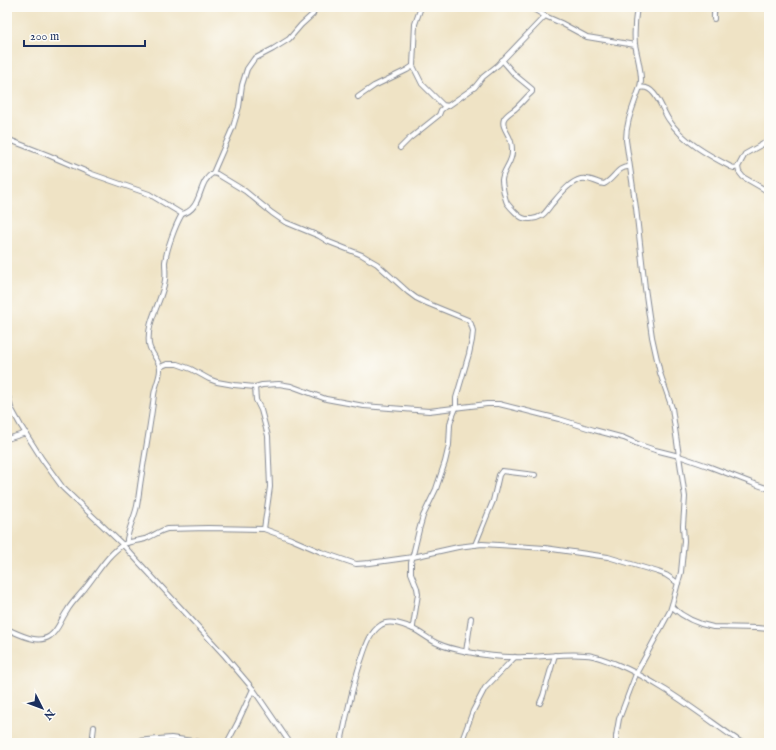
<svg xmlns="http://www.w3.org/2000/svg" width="776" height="750" font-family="'IM FELL English',serif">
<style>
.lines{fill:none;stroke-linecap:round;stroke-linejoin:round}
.minor-casing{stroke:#858992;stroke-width:6}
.minor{stroke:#fff;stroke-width:4}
</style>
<rect width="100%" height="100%" fill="#fdfcf7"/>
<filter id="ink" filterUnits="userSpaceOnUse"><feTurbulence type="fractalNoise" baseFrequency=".025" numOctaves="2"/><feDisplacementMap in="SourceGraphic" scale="8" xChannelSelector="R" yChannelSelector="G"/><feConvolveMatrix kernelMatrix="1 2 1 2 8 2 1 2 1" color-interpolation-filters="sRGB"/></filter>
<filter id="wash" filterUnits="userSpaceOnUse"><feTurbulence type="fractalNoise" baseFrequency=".012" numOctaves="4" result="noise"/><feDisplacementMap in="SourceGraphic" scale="16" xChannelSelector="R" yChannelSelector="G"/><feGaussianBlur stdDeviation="0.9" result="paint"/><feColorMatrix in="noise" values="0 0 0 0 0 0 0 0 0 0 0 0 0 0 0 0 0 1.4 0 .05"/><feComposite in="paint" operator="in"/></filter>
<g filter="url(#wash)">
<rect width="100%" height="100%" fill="#efe3c5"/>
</g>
<g filter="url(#ink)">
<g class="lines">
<g class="minor-casing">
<g id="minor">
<path d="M421,7L415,24L413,66L422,84L443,105L448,106L475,87L483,77L498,65L545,16"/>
<path d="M530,7L545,16L561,23L587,37L635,45"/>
<path d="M714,19C714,15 713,10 717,7"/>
<path d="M502,60L515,75L532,89V92C526,97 521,104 515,109C511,112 506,115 504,119C501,126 508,133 510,139C512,143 512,147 512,151C513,162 503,169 502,180C502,185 505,199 507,203C510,207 519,217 523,218C528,220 536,219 541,216C545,214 548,209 551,205C559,196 569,182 581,179C590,177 596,183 604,184C614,179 618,166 629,167"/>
<path d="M640,88C656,84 662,111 669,120C682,141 710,156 731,167L734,168L738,167L745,154L763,144L769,138"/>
<path d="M358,97L374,86L407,70L413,66"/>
<path d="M7,139L48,155L92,174L149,194L182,214C203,209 197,182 213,173L217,174L245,191L272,213L285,222L319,236L329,242L362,255L370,260L377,264L408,292L416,298L424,302L468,320L471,324L473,331L472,340L469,354L456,398V408L451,420L450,425L449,445L445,462L436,489L423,516L419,530L411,563V573L417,588L418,594L413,626V629"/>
<path d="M400,148L409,139L439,115L441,110L446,106"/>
<path d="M738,167L739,172L743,177L769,192"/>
<path d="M213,173L233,127L239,107L242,85L247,69L254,59L273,49L289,39L301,25L313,14L315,7"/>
<path d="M160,367L167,364H177L191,369L209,379L217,382L234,385L255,387L262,385L279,384L291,386L326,399L364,406L429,411L487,404H499L559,419L594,430L624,438L640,445L655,450L679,456L708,466L752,483L769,489"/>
<path d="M255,387L256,400L261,410L268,436L270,487L264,529"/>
<path d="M7,392L11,408L21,426L42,459L63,488L123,545L225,656L253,689L290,743"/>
<path d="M7,439L26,433"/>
<path d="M127,543V539L128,535C130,525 135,516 137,506C139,495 140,484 142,473C146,447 151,421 154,395C155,386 160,378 160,369C160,361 150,353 149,344C146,321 162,302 165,280C166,274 165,268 165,262C167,248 175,226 182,214"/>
<path d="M475,545L493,501L499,475L502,471L535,475"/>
<path d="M672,607C683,617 697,624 713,627L757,628L769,629"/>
<path d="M7,629C19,634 38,645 50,636C58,631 61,619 67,611C72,602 80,595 86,587C98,572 108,554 124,544C131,541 138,541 145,539C153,536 159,531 167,529L208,528L264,529L291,539L321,552L356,564L370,563L413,557L458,547L482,544L545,548L608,557L658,572L666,575L678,583"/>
<path d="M466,652L471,618"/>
<path d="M540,703L543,696L555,655"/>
<path d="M92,743L94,727"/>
<path d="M124,743L147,740L171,738L207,743"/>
<path d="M227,743L237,724L253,689"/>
<path d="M341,743C347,714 352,686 362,658C366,646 370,632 381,625C389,619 405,625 413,629C422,633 429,640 439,644C447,648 458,650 468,652C487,656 505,658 525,657C545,657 565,653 585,655C595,655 605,660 614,663C661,682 701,715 742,743"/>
<path d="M461,743L473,711L485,688L515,657"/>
<path d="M616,743V736L619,719L636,674L670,611L673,601L681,572L684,541L683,526L685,497L672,408L660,373L652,337L645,288L636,208L626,140C626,125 631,112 636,98C638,92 641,87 641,80C641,68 637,56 635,44C634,32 635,19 637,7"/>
</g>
</g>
<use href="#minor" class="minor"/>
</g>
</g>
<rect width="776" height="750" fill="none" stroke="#fdfcf7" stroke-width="24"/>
<g transform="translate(42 708) rotate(132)" stroke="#fdfcf7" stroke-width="3" paint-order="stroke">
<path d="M0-3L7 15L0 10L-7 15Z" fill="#1b2f5e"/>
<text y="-6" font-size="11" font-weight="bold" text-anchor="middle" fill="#1b2f5e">N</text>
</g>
<path d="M24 40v6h121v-6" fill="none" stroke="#1b2f5e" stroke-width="2"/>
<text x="30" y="40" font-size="12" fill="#1b2f5e" stroke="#fdfcf7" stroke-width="3" paint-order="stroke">200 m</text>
</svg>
